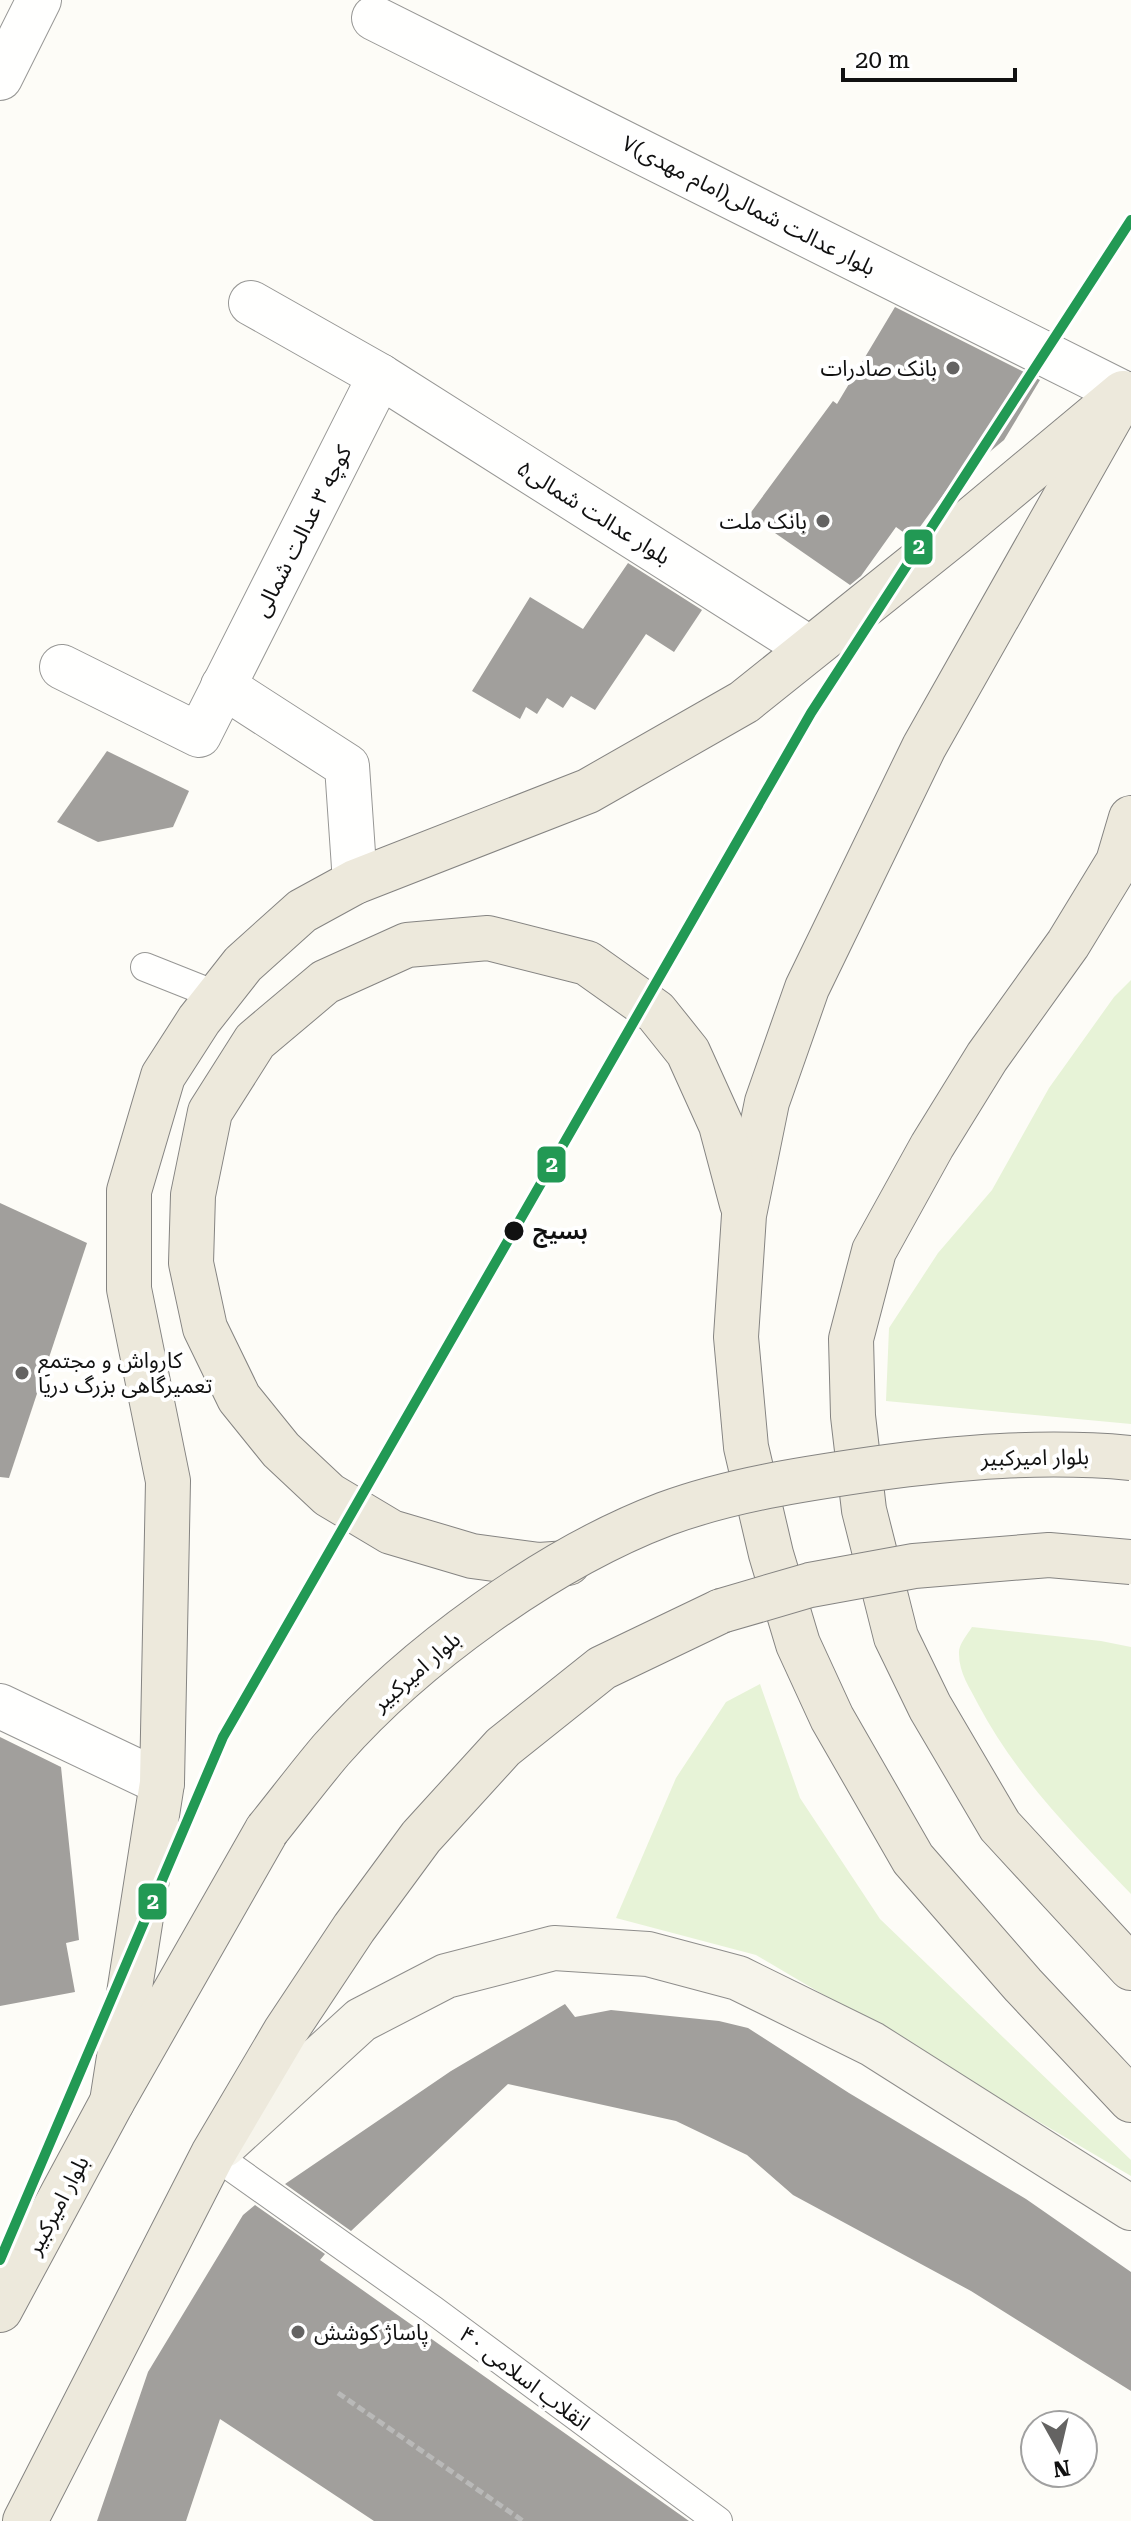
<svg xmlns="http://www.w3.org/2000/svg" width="1131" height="2521" font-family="'Roboto Serif','Noto Sans Arabic',serif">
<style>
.green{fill:#e7f3d7}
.building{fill:#a19f9c}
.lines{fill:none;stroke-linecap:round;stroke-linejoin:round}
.lane-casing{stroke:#979795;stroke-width:30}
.street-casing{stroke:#979795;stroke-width:46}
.secondary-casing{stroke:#8e8d8b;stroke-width:46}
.primary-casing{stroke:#858482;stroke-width:46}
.path{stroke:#b9b9b8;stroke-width:5;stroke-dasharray:8 4;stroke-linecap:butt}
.lane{stroke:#fffffe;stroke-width:28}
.street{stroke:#fffffe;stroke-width:44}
.secondary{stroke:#f6f4eb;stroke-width:44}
.primary{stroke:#ede9dc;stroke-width:44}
.primary-bridge-casing{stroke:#858482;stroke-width:46;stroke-linecap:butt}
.primary-bridge{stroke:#ede9dc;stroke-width:44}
.metro-1-casing{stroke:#fff;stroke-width:16}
.metro-1{stroke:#229954;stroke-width:10}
.poi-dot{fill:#646362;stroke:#fff;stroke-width:3}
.stop-dot{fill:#111;stroke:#fff;stroke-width:3}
.labels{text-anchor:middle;stroke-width:8;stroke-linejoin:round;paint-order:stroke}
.street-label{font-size:22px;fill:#111;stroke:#fff}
.poi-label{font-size:22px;fill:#111;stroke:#fff;text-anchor:end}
.stop-label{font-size:22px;font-weight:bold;fill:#111;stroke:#fff;text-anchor:start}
.line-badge{stroke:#fff;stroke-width:3}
.badge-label{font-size:22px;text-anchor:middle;font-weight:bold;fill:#fff}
</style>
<rect width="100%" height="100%" fill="#fdfcf7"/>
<g class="green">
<path d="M1131,980V1424L886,1401L889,1328L938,1253L992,1190L1049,1088L1114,997Z"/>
<path d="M972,1627L1101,1641L1131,1647V1894C1074,1834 1017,1778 978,1704C970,1688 959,1673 959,1654C958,1645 967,1635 972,1627Z"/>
<path d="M760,1684L800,1798L880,1919L1131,2160V2176L756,1955L616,1918L676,1778L726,1702Z"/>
</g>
<g class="building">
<path d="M895,307L1040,380L1004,440L951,484L917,531L910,537L896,527L861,576L850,585L749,515L833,401L837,404Z"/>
<path d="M628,563L702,610L674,652L646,634L595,710L571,696L563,708L547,698L537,714L526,707L520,719L472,691L530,597L583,629Z"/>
<path d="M107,751L189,791L173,827L98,842L57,822Z"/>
<path d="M0,1203L87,1243L9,1478L0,1477Z"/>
<path d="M0,1737L61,1767L79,1940L66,1943L75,1992L0,2006Z"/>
<path d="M565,2004L575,2017L611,2010L719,2021L748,2028L849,2093L1026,2199L1131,2272V2391L971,2291L793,2195L747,2155L676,2121L508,2084L351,2231L285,2184L451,2071Z"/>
<path d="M255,2205L325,2254L320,2260L689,2521H374L220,2419L186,2521H97L148,2372L243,2215Z"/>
</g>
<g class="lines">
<g class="lane-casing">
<g id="lane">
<path d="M145,967L218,996"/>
<path d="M213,2154L433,2310L718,2521"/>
</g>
</g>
<g class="street-casing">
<g id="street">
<path d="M374,18L1123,393"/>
<path d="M0,78L39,0"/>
<path d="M251,303L380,376L809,648"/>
<path d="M62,667L199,735L380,376"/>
<path d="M223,686L347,766L355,882"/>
<path d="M0,1706L162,1783"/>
</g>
</g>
<g class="secondary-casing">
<path id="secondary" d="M224,2145L361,2020L446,1976L554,1948L648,1954L738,1978L872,2044L1131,2208"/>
</g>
<g class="primary-casing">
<g id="primary">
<path d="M1111,416L924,747L807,988L767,1102L744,1215L736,1337L746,1447L771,1554L798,1644L832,1718L913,1859L1023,1985L1131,2100"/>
<path d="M1131,818L1118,862L1068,944L987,1057L932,1146L874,1251L851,1339L853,1416L864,1510L896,1637L930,1707L1000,1826L1131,1968"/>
<path d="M568,1563L539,1565L472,1556L391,1532L329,1495L281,1450L239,1398L205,1328L191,1263L193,1195L210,1112L255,1041L325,982L407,945L488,938L587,963L656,1012L688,1052L721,1125L742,1204"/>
<path d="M112,2102L162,1783L168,1481L129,1289V1191L163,1076L199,1020L243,964L302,911L355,882L588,791L744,702L955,533L1123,393"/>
<path d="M0,2310L112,2102L267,1830"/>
<path d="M25,2521L213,2154L285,2032L354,1928L421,1837L503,1747L602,1668L721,1611"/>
</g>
</g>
<path class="path" d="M338,2393L523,2521"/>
<use href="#lane" class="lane"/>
<use href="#street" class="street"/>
<use href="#secondary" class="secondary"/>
<use href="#primary" class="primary"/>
<g class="primary-bridge-casing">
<g id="primary-bridge">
<path d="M721,1611L810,1585L914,1566L1049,1555L1131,1562"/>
<path d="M267,1830C288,1804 309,1776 331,1750C414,1656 547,1559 665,1514C730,1490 803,1479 872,1469C958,1457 1044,1450 1131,1458"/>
</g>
</g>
<use href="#primary-bridge" class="primary-bridge"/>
<g class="metro-1-casing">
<path id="metro-1" d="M0,2260L223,1737L811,713L1131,220"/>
</g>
<use href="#metro-1" class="metro-1"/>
</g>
<g class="poi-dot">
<circle cx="953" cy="368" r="8"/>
<circle cx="823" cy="521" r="8"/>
<circle cx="22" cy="1373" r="8"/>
<circle cx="298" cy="2332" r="8"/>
</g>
<circle class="stop-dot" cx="514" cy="1231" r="11"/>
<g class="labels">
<g class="street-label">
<text transform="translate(749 205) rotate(27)" y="8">۷بلوار عدالت شمالی(امام مهدی)</text>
<text transform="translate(594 512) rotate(32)" y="8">بلوار عدالت شمالی۵</text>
<text transform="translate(302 531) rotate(-63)" y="8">کوچه ۳ عدالت شمالی</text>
<text transform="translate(1035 1457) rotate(-1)" y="8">بلوار امیرکبیر</text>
<text transform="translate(416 1671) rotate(-41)" y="8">بلوار امیرکبیر</text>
<text transform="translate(57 2205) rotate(-62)" y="8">بلوار امیرکبیر</text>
<text transform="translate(525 2378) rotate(37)" y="8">انقلاب اسلامی ۴۰</text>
</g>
<g class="poi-label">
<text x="937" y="376">بانک صادرات</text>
<text x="807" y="529">بانک ملت</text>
<text x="38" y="1368" text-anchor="start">کارواش و مجتمع<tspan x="38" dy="25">تعمیرگاهی بزرگ دریا</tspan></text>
<text x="314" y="2340" text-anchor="start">پاساژ کوشش</text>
</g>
<g class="stop-label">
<text x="533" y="1239">بسیج</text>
</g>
</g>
<g class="line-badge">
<rect x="903" y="528" width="31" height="38" rx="8" fill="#229954"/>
<rect x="536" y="1145" width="31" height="39" rx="8" fill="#229954"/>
<rect x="137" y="1882" width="31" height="39" rx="8" fill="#229954"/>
</g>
<g class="badge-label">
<text x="919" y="554">2</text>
<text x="552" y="1172">2</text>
<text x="153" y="1909">2</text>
</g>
<g transform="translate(1059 2449) rotate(172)"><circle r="38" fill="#ffffff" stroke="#a0a0a0" stroke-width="2"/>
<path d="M0-6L14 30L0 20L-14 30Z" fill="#646362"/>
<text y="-12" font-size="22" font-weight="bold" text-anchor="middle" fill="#111111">N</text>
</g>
<path d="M843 68v12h172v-12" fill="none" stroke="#111111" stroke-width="4"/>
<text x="855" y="68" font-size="24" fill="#111111" stroke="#ffffff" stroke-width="6" paint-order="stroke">20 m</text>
</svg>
